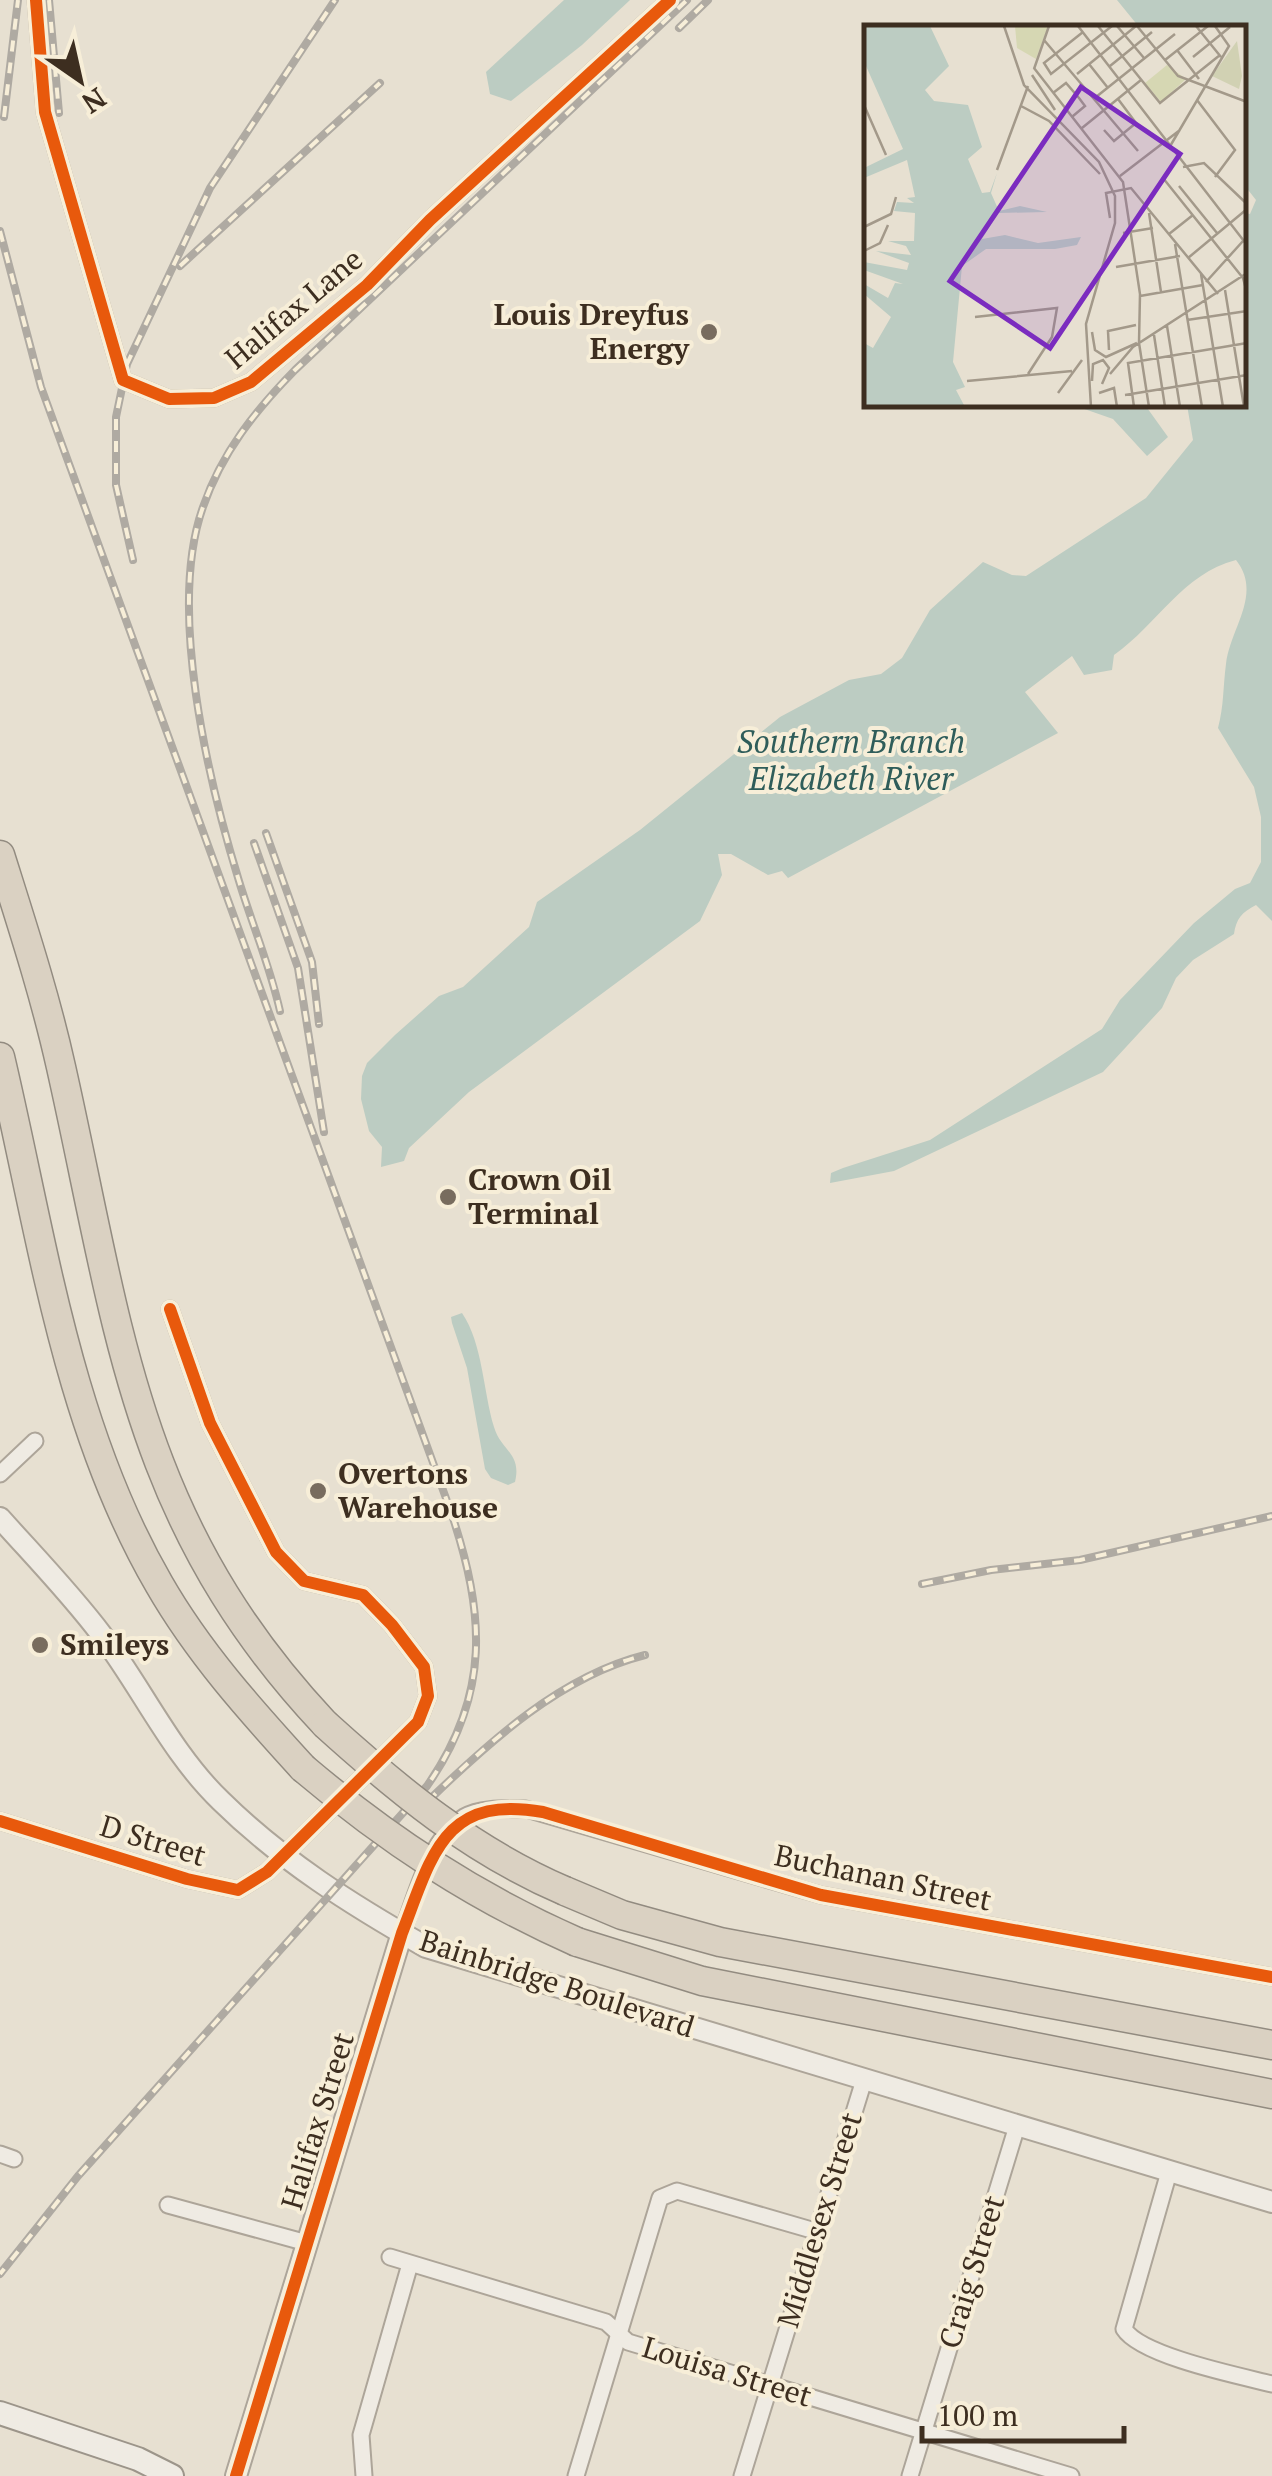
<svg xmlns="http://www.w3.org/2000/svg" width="1272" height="2476" font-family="'PT Serif',serif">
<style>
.water{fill:#bcccc2}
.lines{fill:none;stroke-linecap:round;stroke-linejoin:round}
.minor-casing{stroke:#ada599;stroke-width:19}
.tertiary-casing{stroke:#ada599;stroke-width:24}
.secondary-casing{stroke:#9c958a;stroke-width:26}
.motorway-casing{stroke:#928b80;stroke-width:31}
.minor{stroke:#efebe3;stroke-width:15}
.tertiary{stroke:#efebe3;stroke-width:20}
.secondary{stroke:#efebe3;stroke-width:22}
.motorway{stroke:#dad1c2;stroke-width:28}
.rail-casing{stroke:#afaaa2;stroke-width:8}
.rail{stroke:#f7eed8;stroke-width:4;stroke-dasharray:11;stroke-linecap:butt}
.motorway-bridge-casing{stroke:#928b80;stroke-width:31;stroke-linecap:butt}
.motorway-bridge{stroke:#dad1c2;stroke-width:28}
.cycleway-casing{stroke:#f7eed8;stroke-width:19}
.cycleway{stroke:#e8590c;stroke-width:12}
.poi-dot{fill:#786c5e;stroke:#f7eed8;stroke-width:4}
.labels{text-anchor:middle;stroke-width:8;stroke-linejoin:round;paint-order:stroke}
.street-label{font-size:30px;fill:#3d2e20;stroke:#f7eed8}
.poi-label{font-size:30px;font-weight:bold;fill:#3d2e20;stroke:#f7eed8;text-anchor:start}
.water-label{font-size:32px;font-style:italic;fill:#2f5d5a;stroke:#f7eed8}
.inset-road{fill:none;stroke:#a3998a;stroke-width:2.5}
.view{fill:#7b2cbf;fill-opacity:0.15;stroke:#7b2cbf;stroke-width:5}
.inset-edge{fill:none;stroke:#3d2e20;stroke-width:5}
</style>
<rect width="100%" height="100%" fill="#e7e0d1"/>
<g class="water">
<path d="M564,0H630L582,45L511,101L490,94L486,72Z"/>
<path d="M1117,0H1272V921L1256,905C1242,912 1236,919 1234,934L1193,960L1176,978L1162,1008L1103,1072L894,1171L830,1183L831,1173L843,1168L930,1140L1102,1029L1120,1000L1194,923L1235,889L1250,883L1261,862V817L1254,787L1218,728C1224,706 1223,686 1226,664C1230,628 1263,594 1236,560C1182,574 1158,624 1114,655L1112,670L1084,675L1072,656L1025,692L1058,733L788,878L782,871L768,875L731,854H718L722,875L700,921L469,1092L409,1148L404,1161L381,1167L382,1147L369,1131L361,1099L362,1076L367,1063L395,1035L439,996L463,987L529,927L537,902L640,830L780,717L849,680L881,674L902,658L930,610L983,562L1012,575L1026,576L1146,498L1193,440L1187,405H1244L1245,213L1250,214L1256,200L1245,186L1244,28L1139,27Z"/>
<path d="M1073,405H1145L1168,437L1147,456L1113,419Z"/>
<path d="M462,1313C483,1344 483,1391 494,1427C501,1451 522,1453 515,1482L508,1485L491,1478L485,1469L467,1368L452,1323L451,1317Z"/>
</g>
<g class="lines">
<g class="minor-casing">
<g id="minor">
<path d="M36,0L45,112L123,380L169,399L214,398L251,382L367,285L430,220L670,0"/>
<path d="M0,1474L35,1441"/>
<path d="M0,1821L187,1879L238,1890L267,1872L418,1722L428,1696L424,1667L392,1625L363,1595L304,1581L276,1552L210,1423L170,1309"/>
<path d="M402,1933C416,1897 429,1839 464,1817C481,1807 507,1809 526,1809L821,1895L1272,1977"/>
<path d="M0,2154L14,2159"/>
<path d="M1169,2172L1124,2329C1141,2356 1240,2376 1272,2384"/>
<path d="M168,2205L307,2243"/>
<path d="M390,2257L606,2322L628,2342L1071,2476"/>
<path d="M364,2476L361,2435L410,2264"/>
<path d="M576,2476L660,2198L677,2191L815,2231"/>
<path d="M742,2476L864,2080"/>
<path d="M910,2476L1017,2126"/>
</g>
</g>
<g class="tertiary-casing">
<g id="tertiary">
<path d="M0,1518C34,1556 70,1593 101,1634C142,1688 171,1753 221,1801C282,1861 352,1905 426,1947L1272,2202"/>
<path d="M236,2476L402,1933"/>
</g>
</g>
<g class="secondary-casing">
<path id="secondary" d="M0,2413L138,2459L172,2476"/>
</g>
<g class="motorway-casing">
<g id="motorway">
<path d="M0,855C22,925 45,995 61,1067C119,1325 133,1520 325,1724"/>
<path d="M0,1057C42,1235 66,1424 159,1584C198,1652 250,1710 303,1768"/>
<path d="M565,1891L622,1915L720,1942L1272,2045"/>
<path d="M577,1942L702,1981L1272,2094"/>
</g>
</g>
<use href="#minor" class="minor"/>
<use href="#tertiary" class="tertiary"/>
<use href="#secondary" class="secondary"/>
<use href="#motorway" class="motorway"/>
<g class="rail-casing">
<g id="rail">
<path d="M49,0L59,113"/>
<path d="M679,28L708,0"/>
<path d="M4,117L18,0"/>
<path d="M0,231L41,387L451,1512C485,1614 491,1694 427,1786L78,2176L0,2274"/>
<path d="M180,266L380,83"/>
<path d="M133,560L116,485V417L127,364L210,188L335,0"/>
<path d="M266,833L312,962L319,1024"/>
<path d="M254,843L298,968L324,1132"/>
<path d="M280,1011C270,966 252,924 239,881C208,780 167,608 203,507C222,452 255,411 295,370L687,0"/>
<path d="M922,1584L991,1570L1080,1560L1272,1516"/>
<path d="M428,1801C489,1742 561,1676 645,1655"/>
</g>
</g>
<use href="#rail" class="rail"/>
<g class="motorway-bridge-casing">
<g id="motorway-bridge">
<path d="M325,1724C399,1791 472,1851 565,1891"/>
<path d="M303,1768C388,1840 475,1897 577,1942"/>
</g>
</g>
<use href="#motorway-bridge" class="motorway-bridge"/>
<g class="cycleway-casing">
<g id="cycleway">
<path d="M36,0L45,112L123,380L169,399L214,398L251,382L367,285L430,220L670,0"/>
<path d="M0,1821L187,1879L238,1890L267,1872L418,1722L428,1696L424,1667L392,1625L363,1595L304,1581L276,1552L210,1423L170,1309"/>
<path d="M236,2476L402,1933C432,1856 443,1794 543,1812L821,1895L1272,1977"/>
</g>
</g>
<use href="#cycleway" class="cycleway"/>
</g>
<g class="poi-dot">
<circle cx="709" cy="332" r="10"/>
<circle cx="448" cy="1197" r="10"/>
<circle cx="318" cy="1491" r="10"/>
<circle cx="40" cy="1645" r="10"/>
</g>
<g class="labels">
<g class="street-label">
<text transform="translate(294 309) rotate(-40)" y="10">Halifax Lane</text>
<text transform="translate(153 1841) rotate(17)" y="10">D Street</text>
<text transform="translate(883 1878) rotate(12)" y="10">Buchanan Street</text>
<text transform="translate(557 1984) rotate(18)" y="10">Bainbridge Boulevard</text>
<text transform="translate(318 2121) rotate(-73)" y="10">Halifax Street</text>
<text transform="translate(820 2220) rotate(-73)" y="10">Middlesex Street</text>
<text transform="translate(972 2272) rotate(-73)" y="10">Craig Street</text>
<text transform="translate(727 2372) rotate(17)" y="10">Louisa Street</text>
</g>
<g class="poi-label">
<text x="689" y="325" text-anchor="end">Louis Dreyfus<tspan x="689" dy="34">Energy</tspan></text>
<text x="468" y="1190">Crown Oil<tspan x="468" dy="34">Terminal</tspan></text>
<text x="338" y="1484">Overtons<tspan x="338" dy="34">Warehouse</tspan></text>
<text x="60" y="1655">Smileys</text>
</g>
<g class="water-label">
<text x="851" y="753">Southern Branch<tspan x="851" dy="37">Elizabeth River</tspan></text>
</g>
</g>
<g transform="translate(864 25)">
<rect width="382" height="382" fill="#e7e0d1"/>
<path d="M151,1H184L172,34L153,23ZM303,40L322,54L297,77L281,58Z" fill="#d6d7b3"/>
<path d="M373,16L378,51L375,64L348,51Z" fill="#d1d1b3"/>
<path d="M0,1H66L85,41L61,65L70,76L104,80L118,122L104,134L118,168L126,167L133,148L127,168L135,186L156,181L183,187L134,188L118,214L141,210L174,218L217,212L213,220L191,224H122L98,241L89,337L101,362L92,365L101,382H0V318L9,323L27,292L0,269V259L24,273L31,258L39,259L0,245V237L43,245L45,238L12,226L47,230L42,221L24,216H50L51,188L30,186L33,177L50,178L43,173L51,172L43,135L0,153V143L39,124L2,41Z" fill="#bcccc2"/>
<path class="inset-road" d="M140,1L160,60L235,137L251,171V198L222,299L227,382M214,1L383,220M234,1L296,78L356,30M253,1L280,33M273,1L314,51L383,77M332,1L357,32M219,7L180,38L187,49L248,1M180,15L274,126M313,25L335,54M329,32L366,2M301,35L344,1M225,39L244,63M246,41L288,7M170,43L259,157L276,269L275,318M170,44L185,1M213,49L272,1M168,50L191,85M189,68L202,58L215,73L221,81L209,91M232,72L311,9M333,75L371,125L351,152M0,80L22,130M157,81L185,96L236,149M218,103L277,55M240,105L250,116L272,98L254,74M305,123L365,21L351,1M319,142L340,138L383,179M133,145L164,61M256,151L316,105M299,153L379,253L383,268M315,161L353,208M285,188L297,267M246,193L242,168L267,163L354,269M0,202L27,189L32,172M259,208L289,203M305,209L329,190M311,219L338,382M0,226L16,218L24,200M324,233L383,184M252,242L316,231M337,249L359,382M342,257L379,216M361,265L380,382M276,271L339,260M111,292L193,283L188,312L164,349M323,295L383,286M303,301L316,382M228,307L231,325L242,332L273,318M290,310L301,382M275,318L285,382M245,325L244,306L272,300M246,349L269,322L383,248M103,356L208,346M228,356L229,339L239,335L245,343L238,359M194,368L218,335M235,368L250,363L253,382M261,370L383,350M270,382L264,338L383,318"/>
<path class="view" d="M217,62L316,129L186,323L86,256Z"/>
<rect width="382" height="382" class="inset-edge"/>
</g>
<g transform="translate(80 80) rotate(146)" stroke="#f7eed8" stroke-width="8" paint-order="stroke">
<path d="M0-8L18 38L0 25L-18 38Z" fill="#3d2e20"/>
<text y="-15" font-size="28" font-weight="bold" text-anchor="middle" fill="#3d2e20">N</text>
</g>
<path d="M922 2426v15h202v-15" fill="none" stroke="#3d2e20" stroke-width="5"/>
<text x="937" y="2426" font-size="30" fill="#3d2e20" stroke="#f7eed8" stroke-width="8" paint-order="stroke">100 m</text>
</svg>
